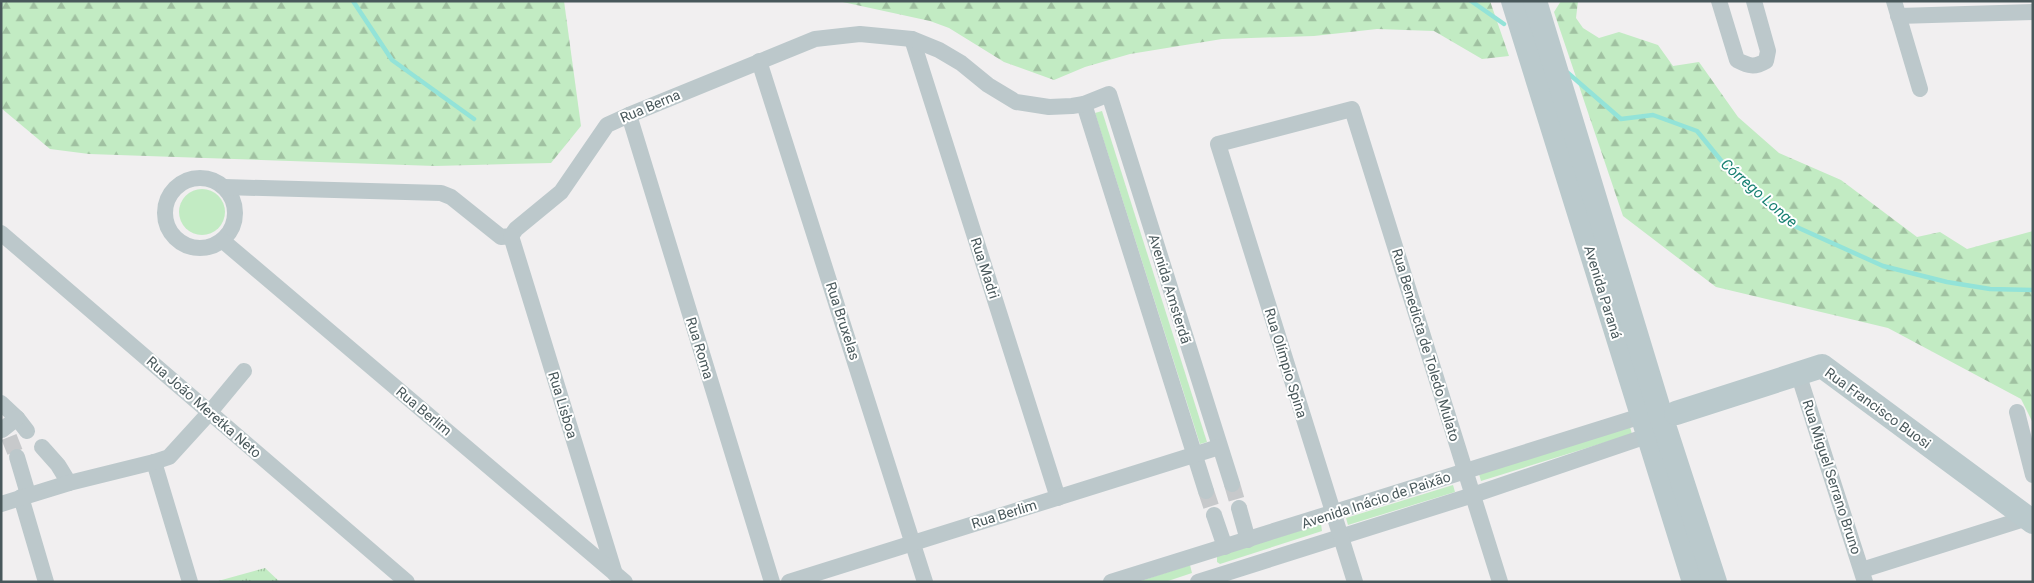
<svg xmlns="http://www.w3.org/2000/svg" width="2034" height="583" font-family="Roboto,sans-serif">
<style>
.green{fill:#c2ebc3}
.forest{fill:url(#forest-firs)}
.park{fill:url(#park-tufts)}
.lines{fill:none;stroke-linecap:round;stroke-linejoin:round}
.stream{stroke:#93e3d8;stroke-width:4.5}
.street-tunnel{stroke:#c7c9cb;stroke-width:16;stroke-dasharray:16 8;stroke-linecap:butt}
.street{stroke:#bcc8cb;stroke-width:16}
.secondary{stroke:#bac9cc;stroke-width:24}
.labels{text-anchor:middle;stroke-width:4;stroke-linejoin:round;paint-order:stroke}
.street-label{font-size:14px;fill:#49585b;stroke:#fff}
.water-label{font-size:15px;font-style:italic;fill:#188072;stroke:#fff}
</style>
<defs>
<pattern id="forest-firs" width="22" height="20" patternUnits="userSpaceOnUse" patternTransform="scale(1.25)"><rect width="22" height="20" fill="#c2ebc3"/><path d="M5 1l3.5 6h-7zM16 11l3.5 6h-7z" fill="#a0c1a1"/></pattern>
<pattern id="park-tufts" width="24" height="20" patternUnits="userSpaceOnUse" patternTransform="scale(1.25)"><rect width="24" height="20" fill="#c2ebc3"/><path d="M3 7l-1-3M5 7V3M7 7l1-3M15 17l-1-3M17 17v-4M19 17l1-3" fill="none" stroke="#a0c1a1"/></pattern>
</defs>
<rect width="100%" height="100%" fill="#f1eff0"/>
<g class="green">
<path d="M1102,111L1207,442L1200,444L1095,113Z"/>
<circle cx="202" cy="212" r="23"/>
<path d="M1630,427L1632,434L1481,481L1479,474Z"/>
<path d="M1453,485L1455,492L1348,525L1346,518Z"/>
<path d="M1321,524L1322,531L1220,564L1217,562V556Z"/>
<path d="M1190,565L1192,573L1165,582H1137Z"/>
</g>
<g class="forest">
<path d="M1,1H564L581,126L551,163L435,166L89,154L50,149L1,108Z"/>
<path d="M838,1H1490L1509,56L1482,59L1434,31L1377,29L1314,36L1222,39L1130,54L1085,67L1054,80L1004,62L949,28L930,21Z"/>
<path d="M1561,1H1578L1576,18L1583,28L1599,38L1619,32L1658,45L1673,66L1699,62L1738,117L1779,153L1841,180L1917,237L1940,232L1967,249L2033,231V423L2021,399L1888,328L1716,287L1623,216L1554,12Z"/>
</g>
<path class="park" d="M265,568L280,582L218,581Z"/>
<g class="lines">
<g class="stream">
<path d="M353,1L392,60L474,119"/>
<path d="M1471,1L1504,24"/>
<path d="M1568,73L1621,119L1653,115L1697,131L1728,169L1790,224L1883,266L1947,282L1990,289L2033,290"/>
</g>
<g class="street-tunnel">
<path d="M9,437L17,457"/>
<path d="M1232,484L1239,508"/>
<path d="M1206,491L1214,515"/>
</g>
<g class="street">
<path d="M1719,1L1737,60C1749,66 1754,68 1766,61L1768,51L1754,1"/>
<path d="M1894,1L1920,89"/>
<path d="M1898,16L2033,12"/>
<path d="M912,39L1058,498"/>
<path d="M759,61L925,582"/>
<path d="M1084,104L1206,491"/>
<path d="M629,115L772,582"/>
<circle cx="200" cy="213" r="35"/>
<path d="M224,187L441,193L451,197L501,237L511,236L516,229L561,192L607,125L629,115L815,39L860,34L912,39L939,50L961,63L988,85L1016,102L1049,107L1072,106L1084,104L1109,94L1232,484"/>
<path d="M1,233L407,582"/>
<path d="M511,236L615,574"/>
<path d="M223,241L625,582"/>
<path d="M1798,373L1865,582"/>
<path d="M1,403L17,418L27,431"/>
<path d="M2017,412L2033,475"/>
<path d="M2,430L17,418"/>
<path d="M42,447L58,465L69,483"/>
<path d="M17,457L28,494"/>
<path d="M154,462L190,582"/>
<path d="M21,497L46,582"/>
<path d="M1,504L69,483L154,462L169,457L210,412L244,371"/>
<path d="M1239,508L1248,540"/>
<path d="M1214,515L1225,547"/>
<path d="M1862,570L2027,518L2033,515"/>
<path d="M789,582L1219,447"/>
<path d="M1111,582L1651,413"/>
<path d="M1198,582L1473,495L1647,436L1656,431"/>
<path d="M1355,582L1218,144L1352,109L1500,582"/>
</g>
<g class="secondary">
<path d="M1513,1L1694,582"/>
<path d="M1535,1L1661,416L1715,582"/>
<path d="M1676,413L1822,366L2033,522"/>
</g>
</g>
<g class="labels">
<g class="street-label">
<text transform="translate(650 106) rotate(-23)" y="5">Rua Berna</text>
<text transform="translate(985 268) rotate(72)" y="5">Rua Madri</text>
<text transform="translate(1170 289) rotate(73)" y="5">Avenida Amsterdã</text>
<text transform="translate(1603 292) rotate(73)" y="5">Avenida Paraná</text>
<text transform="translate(843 321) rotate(72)" y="5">Rua Bruxelas</text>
<text transform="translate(1426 345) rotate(73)" y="5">Rua Benedicta de Toledo Mulato</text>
<text transform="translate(700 348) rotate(73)" y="5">Rua Roma</text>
<text transform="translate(1286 363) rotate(73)" y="5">Rua Olímpio Spina</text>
<text transform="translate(563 405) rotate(73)" y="5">Rua Lisboa</text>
<text transform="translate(204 407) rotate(41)" y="5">Rua João Meretka Neto</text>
<text transform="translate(1878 408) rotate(36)" y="5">Rua Francisco Buosi</text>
<text transform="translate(424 411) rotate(40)" y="5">Rua Berlim</text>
<text transform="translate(1832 477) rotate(72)" y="5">Rua Miguel Serrano Bruno</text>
<text transform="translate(1376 500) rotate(-18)" y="5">Avenida Inácio de Paixão</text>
<text transform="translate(1004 514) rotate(-17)" y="5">Rua Berlim</text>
</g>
<g class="water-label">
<text transform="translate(1759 193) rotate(41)" y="5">Córrego Longe</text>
</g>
</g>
<rect width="2034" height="583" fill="none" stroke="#49585b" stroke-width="5"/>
</svg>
